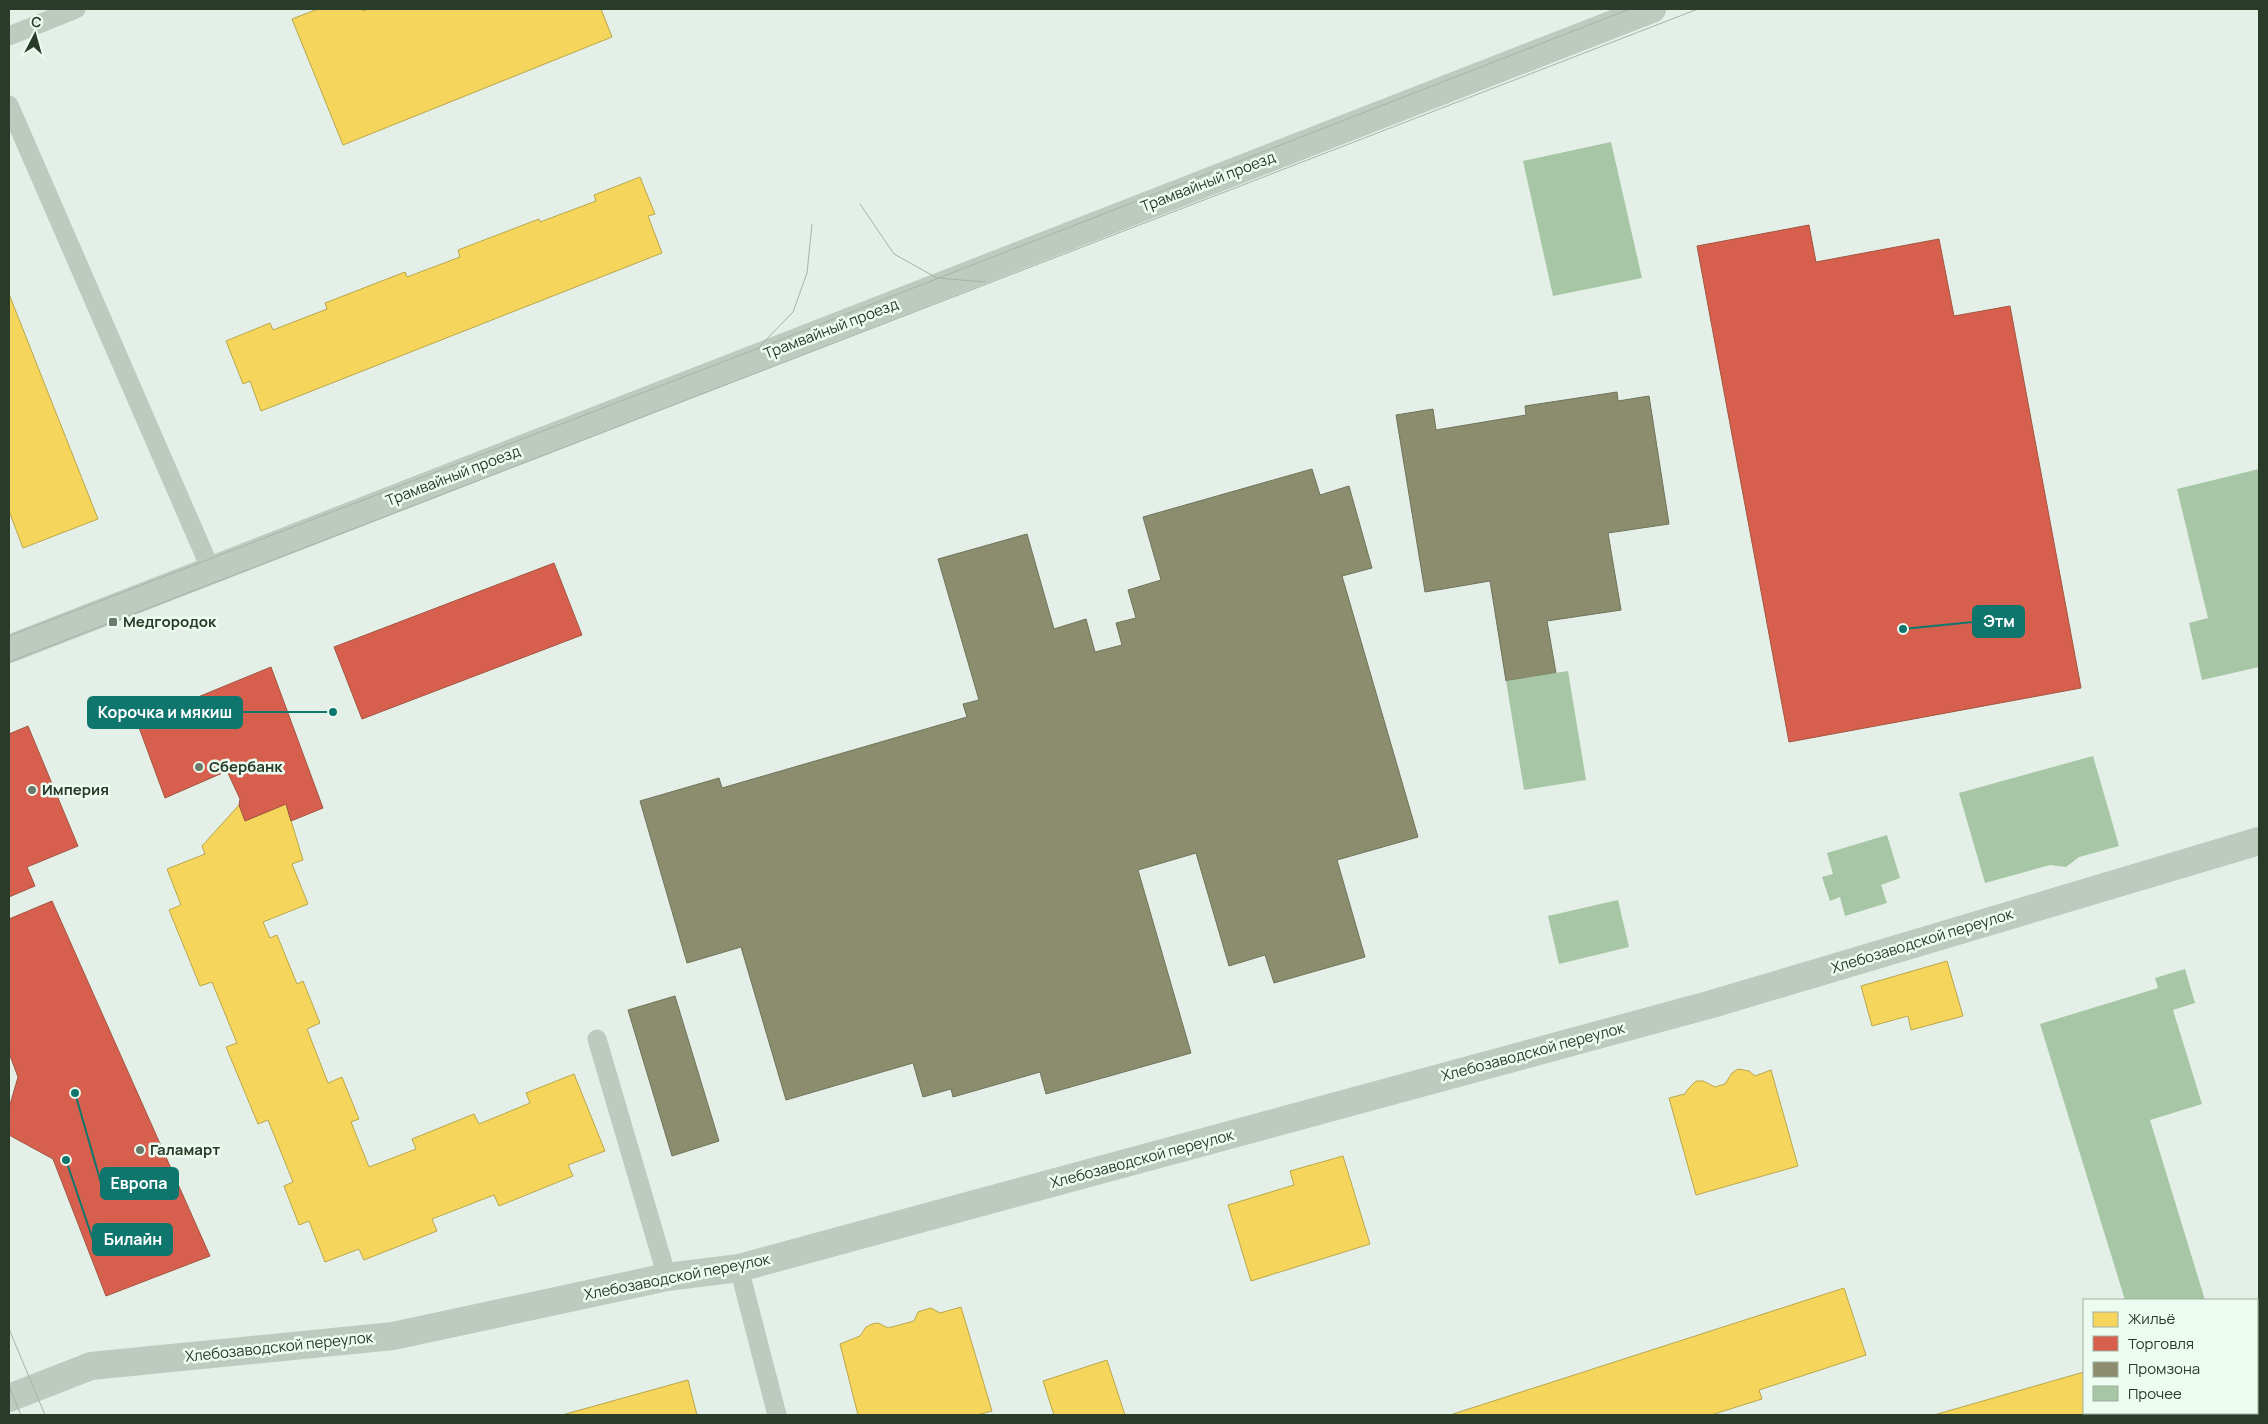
<svg xmlns="http://www.w3.org/2000/svg" width="2268" height="1424" font-family="Manrope,sans-serif">
<style>
.homes{fill:#f6d55c;stroke:#b8a74d}
.shops{fill:#d6604d;stroke:#a25542}
.industry{fill:#8c8c6e;stroke:#6e745a}
.building{fill:#a6c6a5}
.lines{fill:none;stroke-linecap:round;stroke-linejoin:round}
.service{stroke:#bdcabf;stroke-width:19}
.minor{stroke:#bdcabf;stroke-width:28}
.tram{stroke:#a7b2a8;stroke-width:1}
.poi-dot{fill:#6a7b6c;stroke:#edfcf0;stroke-width:2}
.labels{text-anchor:middle;stroke-width:5;stroke-linejoin:round;paint-order:stroke}
.street-label{font-size:15px;fill:#293c2a;stroke:#edfcf0}
.poi-label{font-size:15px;font-weight:bold;fill:#293c2a;stroke:#edfcf0;text-anchor:start}
.leader{fill:none;stroke:#0f766e;stroke-width:2}
.callout-dot{fill:#0f766e;stroke:#edfcf0;stroke-width:2}
.callout{fill:#0f766e;stroke:#0f766e;stroke-width:2}
.callout-label{font-size:16px;text-anchor:middle;font-weight:bold;fill:#fff}
</style>
<rect width="100%" height="100%" fill="#e4f0e7"/>
<g class="homes">
<path d="M318,9H362L363,11L368,9H601L612,37L343,145L292,19Z"/>
<path d="M640,177L655,214L648,216L662,253L261,411L250,381L243,384L226,341L270,323L273,330L327,309L325,303L405,272L407,277L460,257L458,250L539,219L540,222L596,201L594,195Z"/>
<path d="M9,294L98,519L23,548L9,511Z"/>
<path d="M286,804L303,860L292,864L308,904L263,922L270,938L277,935L297,984L303,981L320,1023L307,1029L328,1083L342,1077L359,1119L351,1122L369,1167L416,1149L412,1139L474,1114L479,1124L530,1103L526,1093L574,1074L605,1151L568,1165L573,1176L499,1206L494,1195L432,1219L437,1231L364,1260L359,1249L325,1262L309,1221L299,1225L284,1186L293,1182L268,1120L258,1124L226,1047L237,1043L212,982L200,986L169,910L181,905L167,869L205,854L202,846L239,805L245,821Z"/>
<path d="M1947,961L1963,1016L1911,1030L1908,1016L1872,1026L1861,986Z"/>
<path d="M1738,1069L1749,1071L1755,1076L1771,1070L1798,1166L1696,1195L1669,1098L1685,1094L1688,1089L1696,1081H1703L1715,1087L1725,1084L1732,1073Z"/>
<path d="M1343,1156L1370,1244L1251,1281L1228,1205L1294,1185L1290,1171Z"/>
<path d="M1844,1288L1866,1355L1759,1390L1762,1399L1711,1415H1450Z"/>
<path d="M961,1307L992,1411L977,1415H858L840,1344L860,1336L866,1327L872,1324L878,1323L888,1328L914,1321L918,1312L924,1310L931,1308L940,1313Z"/>
<path d="M1107,1360L1125,1415H1054L1043,1381Z"/>
<path d="M2084,1372V1413H2131V1415H1934Z"/>
<path d="M688,1380L697,1415H562Z"/>
</g>
<g class="shops">
<path d="M1809,225L1816,262L1939,239L1954,316L2010,306L2081,688L1789,742L1697,246Z"/>
<path d="M554,563L582,635L362,719L334,647Z"/>
<path d="M271,667L323,808L291,821L286,804L245,821L239,805L240,799L227,771L165,798L137,722Z"/>
<path d="M28,726L78,846L27,867L35,886L9,897V734Z"/>
<path d="M52,901L210,1256L106,1296L53,1159L9,1135V1108L18,1077L9,1053V919Z"/>
</g>
<g class="industry">
<path d="M1617,392L1618,401L1649,396L1669,524L1608,533L1621,610L1547,621L1556,673L1506,681L1490,581L1425,592L1396,415L1433,409L1436,430L1526,415L1525,406Z"/>
<path d="M1312,469L1320,495L1349,486L1372,568L1342,576L1418,837L1337,860L1365,957L1274,983L1265,955L1229,966L1196,853L1138,870L1191,1053L1046,1094L1040,1072L953,1097L951,1089L923,1097L913,1063L786,1100L741,947L687,963L640,801L719,778L722,788L967,717L963,704L979,700L938,559L1027,534L1054,629L1086,619L1095,652L1122,645L1116,623L1136,618L1128,590L1161,580L1143,517Z"/>
<path d="M675,996L719,1141L672,1156L628,1010Z"/>
</g>
<g class="building">
<path d="M1611,142L1642,278L1553,296L1523,161Z"/>
<path d="M2259,469V667L2202,680L2189,623L2208,618L2177,489Z"/>
<path d="M1568,671L1586,780L1524,790L1506,681Z"/>
<path d="M2093,756L2119,846L2079,857L2066,867L2050,865L1985,883L1959,793Z"/>
<path d="M1887,835L1900,878L1881,885L1887,903L1845,916L1840,897L1830,901L1822,877L1833,874L1827,853Z"/>
<path d="M1618,900L1629,947L1559,964L1548,916Z"/>
<path d="M2185,969L2195,1003L2173,1010L2202,1104L2150,1120L2205,1300H2125L2040,1024L2158,988L2155,978Z"/>
</g>
<g class="lines">
<g class="service">
<path d="M9,36L76,9"/>
<path d="M9,105L211,570"/>
<path d="M597,1039L667,1277"/>
<path d="M739,1268L777,1415"/>
</g>
<g class="minor">
<path d="M9,649L1652,9"/>
<path d="M9,1398L91,1366L393,1336L667,1277L739,1268L1712,1004L2259,841"/>
</g>
<g class="tram">
<path d="M860,204L894,254L937,278L985,282"/>
<path d="M760,346L793,312L807,273L812,224"/>
<path d="M9,636L759,348L1630,9"/>
<path d="M9,662L1698,9"/>
<path d="M9,1329L45,1415"/>
<path d="M9,1386L21,1415"/>
</g>
</g>
<g class="poi-dot">
<rect x="108" y="617" width="10" height="10" rx="2.5"/>
<circle cx="199" cy="767" r="5"/>
<circle cx="32" cy="790" r="5"/>
<circle cx="140" cy="1150" r="5"/>
</g>
<g class="labels">
<g class="street-label">
<text transform="translate(1208 182) rotate(-21)" y="5">Трамвайный проезд</text>
<text transform="translate(831 329) rotate(-21)" y="5">Трамвайный проезд</text>
<text transform="translate(453 476) rotate(-21)" y="5">Трамвайный проезд</text>
<text transform="translate(1922 941) rotate(-17)" y="5">Хлебозаводской переулок</text>
<text transform="translate(1533 1052) rotate(-15)" y="5">Хлебозаводской переулок</text>
<text transform="translate(1142 1159) rotate(-15)" y="5">Хлебозаводской переулок</text>
<text transform="translate(677 1277) rotate(-11)" y="5">Хлебозаводской переулок</text>
<text transform="translate(279 1347) rotate(-6)" y="5">Хлебозаводской переулок</text>
</g>
<g class="poi-label">
<text x="123" y="627">Медгородок</text>
<text x="209" y="772">Сбербанк</text>
<text x="42" y="795">Империя</text>
<text x="150" y="1155">Галамарт</text>
</g>
</g>
<path class="leader" d="M1903 629L1973 622M333 712L242 712M75 1093L101 1183M66 1160L93 1240"/>
<g class="callout-dot">
<circle cx="1903" cy="629" r="5"/>
<circle cx="333" cy="712" r="5"/>
<circle cx="75" cy="1093" r="5"/>
<circle cx="66" cy="1160" r="5"/>
</g>
<g class="callout">
<rect x="1973" y="606" width="51" height="31" rx="5"/>
<rect x="88" y="697" width="154" height="31" rx="5"/>
<rect x="101" y="1168" width="77" height="31" rx="5"/>
<rect x="93" y="1224" width="79" height="31" rx="5"/>
</g>
<g class="callout-label">
<text x="1999" y="627">Этм</text>
<text x="165" y="718">Корочка и мякиш</text>
<text x="139" y="1189">Европа</text>
<text x="133" y="1245">Билайн</text>
</g>
<rect width="2268" height="1424" fill="none" stroke="#293c2a" stroke-width="20"/>
<rect x="2083" y="1299" width="175" height="115" fill="#edfcf0" stroke="#9fafa1"/>
<rect x="2093" y="1312" width="25" height="15" fill="#f6d55c" stroke="#9fafa1"/>
<text x="2128" y="1324" font-size="15" fill="#293c2a">Жильё</text>
<rect x="2093" y="1336" width="25" height="15" fill="#d6604d" stroke="#9fafa1"/>
<text x="2128" y="1349" font-size="15" fill="#293c2a">Торговля</text>
<rect x="2093" y="1362" width="25" height="15" fill="#8c8c6e" stroke="#9fafa1"/>
<text x="2128" y="1374" font-size="15" fill="#293c2a">Промзона</text>
<rect x="2093" y="1386" width="25" height="15" fill="#a6c6a5" stroke="#9fafa1"/>
<text x="2128" y="1399" font-size="15" fill="#293c2a">Прочее</text>
<g transform="translate(35 35) rotate(6)" stroke="#edfcf0" stroke-width="4" paint-order="stroke">
<path d="M0-4L9 19L0 12L-9 19Z" fill="#293c2a"/>
<text y="-8" font-size="14" font-weight="bold" text-anchor="middle" fill="#293c2a">С</text>
</g>
</svg>
